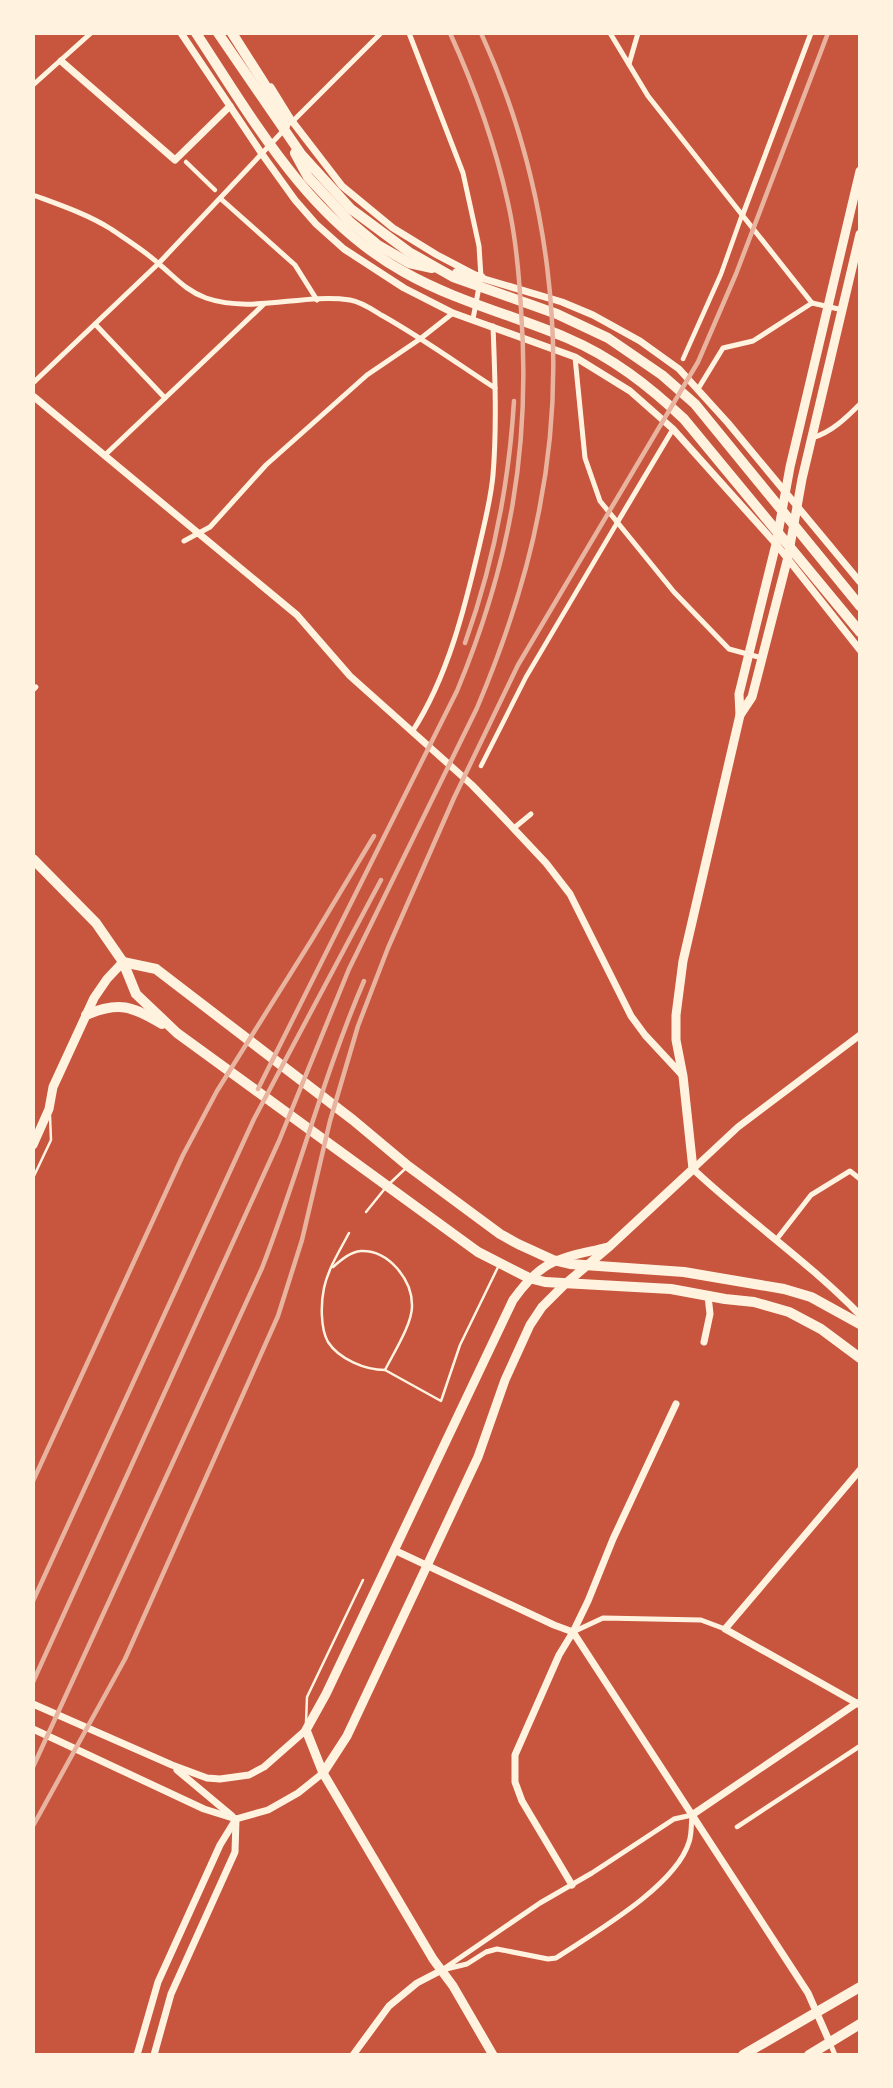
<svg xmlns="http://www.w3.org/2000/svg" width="893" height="2088" font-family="'Alegreya Sans',sans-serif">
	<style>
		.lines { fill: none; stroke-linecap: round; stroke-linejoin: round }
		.service { stroke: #fff3e0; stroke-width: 2.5 }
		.pedestrian { stroke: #fff3e0; stroke-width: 4.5 }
		.minor { stroke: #fff3e0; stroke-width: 5 }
		.tertiary { stroke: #fff3e0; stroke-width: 7 }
		.primary { stroke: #fff3e0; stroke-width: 9 }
		.trunk { stroke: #fff3e0; stroke-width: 10 }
		.rail { stroke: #e9b49f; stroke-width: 4.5 }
	</style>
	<rect width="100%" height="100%" fill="#c8553d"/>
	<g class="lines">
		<g class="service">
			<polyline points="33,1178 51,1140 50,1116"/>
			<polyline points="366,1212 387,1186 406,1168"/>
			<path d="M 349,1233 C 340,1250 328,1269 324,1288 C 321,1302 320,1328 328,1342 C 339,1359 365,1370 385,1370 L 441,1401 L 460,1345 L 499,1265"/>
			<path d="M 333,1267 C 341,1260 350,1252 361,1251 C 389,1250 412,1280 412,1305 C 413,1323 393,1354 385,1370"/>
			<polyline points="306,1723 307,1697 363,1580"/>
		</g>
		<g class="pedestrian">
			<polyline points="186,162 215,190"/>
			<polyline points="683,359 721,274 742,215"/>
			<polyline points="481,766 526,677 617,523"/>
			<polyline points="737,1827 860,1746"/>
		</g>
		<g class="minor">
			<polyline points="409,33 463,173 479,246 481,277"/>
			<polyline points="610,33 648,96 812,303"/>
			<polyline points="629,64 638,33"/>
			<polyline points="33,85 91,33"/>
			<polyline points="291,123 381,33"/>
			<path d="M 33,195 C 60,205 87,214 111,229 C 127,240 145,251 159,264 C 175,277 186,291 206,298 C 253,314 302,293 350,300 C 362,302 373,310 383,316 C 422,338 458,364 495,388"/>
			<polyline points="221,199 295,265 317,300"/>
			<polyline points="743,214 811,33"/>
			<polyline points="812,303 843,310"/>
			<polyline points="473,319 479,287"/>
			<polyline points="95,324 165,398"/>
			<polyline points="575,357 585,458 600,501 674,592 729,649 762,658"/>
			<polyline points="33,383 159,263 284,130"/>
			<polyline points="698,389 723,348 753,341 812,303"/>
			<path d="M 812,438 C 832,432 846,418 860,404"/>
			<polyline points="105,455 264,304"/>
			<polyline points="617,523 673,429"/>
			<polyline points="184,541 210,527 266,465 367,375 420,339 453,313"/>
			<polyline points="33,690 36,687"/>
			<path d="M 412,732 C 448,677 465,607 480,543 C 485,521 491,498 493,475 C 497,426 495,376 493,326"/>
			<polyline points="514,828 531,814"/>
			<polyline points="776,1240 811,1195 850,1171 860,1179"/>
			<polyline points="573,1632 603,1618 701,1620 725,1629"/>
			<path d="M 692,1815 C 691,1823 692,1834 689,1842 C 676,1886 594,1933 556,1958 L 548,1959 L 497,1949 L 486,1952 L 467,1964 L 442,1970 L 540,1903 L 592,1873 L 674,1819 Z"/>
			<polyline points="830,2043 835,2055"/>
		</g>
		<g class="tertiary">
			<polyline points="181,33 262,154 295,200 316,224 344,249 404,288 453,313 575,357 630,391 673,429 776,544 860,650"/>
			<polyline points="61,61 175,160 230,106"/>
			<polyline points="271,87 292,121 342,186 393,228 437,255 481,278 562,302 593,315 640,341 679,369 728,423 860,582"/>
			<polyline points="33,396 297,615 350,676 472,785 499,813 546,863 570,894 631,1016 645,1035 683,1076"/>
			<path d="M 860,1035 L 738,1127 L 693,1169 C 747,1220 809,1262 860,1315"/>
			<polyline points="704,1342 710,1314 708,1296"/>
			<polyline points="860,1470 725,1629 860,1705"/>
			<polyline points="394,1550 554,1625 573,1632 808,1993 830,2043"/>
			<polyline points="33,1704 172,1765 207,1778 220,1779 249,1775 264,1767 306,1730"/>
			<polyline points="33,1729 204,1809 236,1819 268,1810 298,1793 323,1773"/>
			<polyline points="177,1770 232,1816"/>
			<polyline points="692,1815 857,1703"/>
			<polyline points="572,1885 522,1801 515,1782 515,1755 559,1655 573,1632 588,1601 613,1539 676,1404"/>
			<polyline points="137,2055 158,1982 220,1845 236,1819"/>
			<polyline points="154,2055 171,1994 235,1852 236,1820"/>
			<polyline points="353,2055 389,2006 417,1983 442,1970"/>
		</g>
		<g class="primary">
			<polyline points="740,715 752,697 788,557 802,479 860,234"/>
			<polyline points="33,1145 49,1109 53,1087 94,998 107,979 123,962"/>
			<polyline points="323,1773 347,1736 478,1457 505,1380 530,1325 542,1307 564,1285 610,1246 693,1169 683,1076 676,1040 676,1015 683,961 740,715 739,694 776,544 790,467 860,171"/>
			<path d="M 493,2055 L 453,1986 L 433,1959 L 323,1773 L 306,1730 L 326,1694 L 513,1300 C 544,1257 559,1259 608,1247"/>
		</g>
		<g class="trunk">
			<path d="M 196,33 C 254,121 308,219 404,272 C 455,301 513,315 567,338 C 612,357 649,386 684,419 L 860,632"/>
			<polyline points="218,33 301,154 351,209 409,252 453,277 557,314 608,338 662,375 695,404 860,606"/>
			<polyline points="232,33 267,88 285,126"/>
			<polyline points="295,153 308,177 349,221 378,245 409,263 432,268"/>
			<polyline points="457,273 481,278"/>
			<polyline points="33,859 96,923 123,962 136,994 177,1033 478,1252 529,1278 545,1282 671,1289 725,1299 754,1302 789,1312 821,1329 860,1358"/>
			<polyline points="123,962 156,969 353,1120 408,1166 500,1234 518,1244 553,1260 570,1264 684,1272 784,1289 811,1297 860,1324"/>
			<path d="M 86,1015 C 119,1001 132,1006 162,1024"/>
			<polyline points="743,2055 860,1987"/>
			<polyline points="809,2055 860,2024"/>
		</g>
		<g class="rail">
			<path d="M 465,643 C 493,565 509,484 514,401"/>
			<path d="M 258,1089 L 457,691 C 510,563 531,448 521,309 C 519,273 516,238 508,203 C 495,144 475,88 450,33"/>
			<polyline points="33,1481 183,1155 217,1091 311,941 374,836"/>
			<polyline points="33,1601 254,1119 381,880"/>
			<path d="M 33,1682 L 279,1141 L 349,969 L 477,708 C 504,644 526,579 539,511 C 571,351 548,180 481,33"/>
			<path d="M 33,1767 L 262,1268 C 299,1173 324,1074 364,981"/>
			<polyline points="33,1826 125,1659 278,1316 302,1240 330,1121 358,1026 388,948 454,798 518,665 698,362 736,274 828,33"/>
		</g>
	</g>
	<rect width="893" height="2088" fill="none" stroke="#fff3e0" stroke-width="70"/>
</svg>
